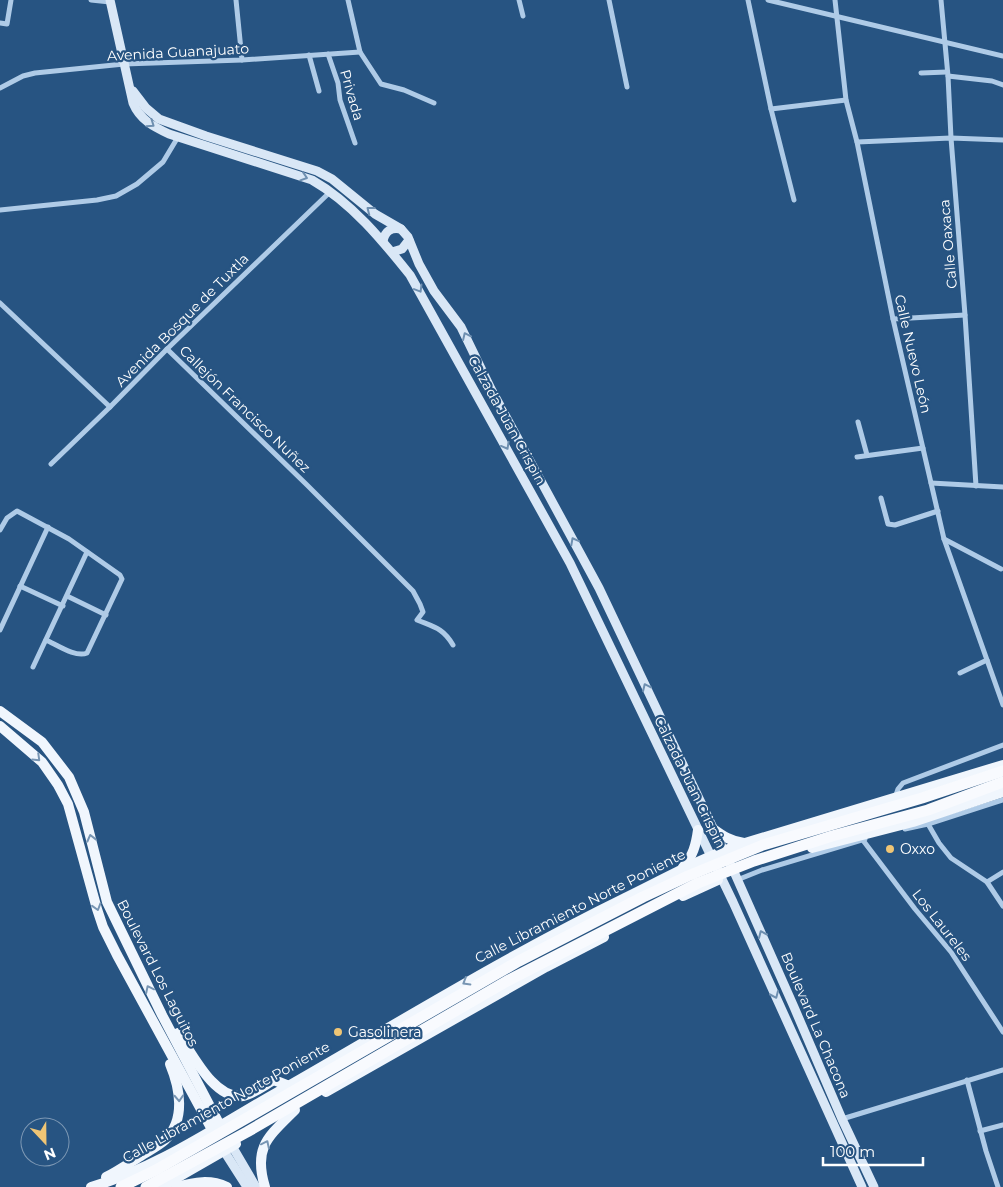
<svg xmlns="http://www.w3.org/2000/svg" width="1003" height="1187" font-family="Montserrat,sans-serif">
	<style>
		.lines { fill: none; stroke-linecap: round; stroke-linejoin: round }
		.minor { stroke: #afcbe7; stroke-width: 5 }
		.secondary { stroke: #d9e7f6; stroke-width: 9 }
		.primary { stroke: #f0f6fd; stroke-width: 10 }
		.trunk { stroke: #f8fafe; stroke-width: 11 }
		.oneway { stroke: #6e8fb0 }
		.oneway2 { stroke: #7795b3 }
		.poi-dot { fill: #efc575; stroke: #275482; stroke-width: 2 }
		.labels { text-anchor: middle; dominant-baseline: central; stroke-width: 4.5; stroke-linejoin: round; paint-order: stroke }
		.street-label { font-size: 14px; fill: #fff; stroke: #275482 }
		.poi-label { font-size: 14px; fill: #fff; stroke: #275482; text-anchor: start }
	</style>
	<rect width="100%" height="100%" fill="#275482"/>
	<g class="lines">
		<g class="minor">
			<polyline points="91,0 110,2"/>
			<polyline points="236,0 242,60"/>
			<polyline points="348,0 360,52 381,84 404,90 434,103"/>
			<polyline points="519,0 523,16"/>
			<polyline points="609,0 627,87"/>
			<polyline points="748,0 771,109 794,200"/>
			<polyline points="768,0 1003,56"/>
			<polyline points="835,0 846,100 857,142 893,319 944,539 1003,705"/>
			<polyline points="941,0 948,76 951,138 965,315 976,486"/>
			<polyline points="0,23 7,24 11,0"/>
			<polyline points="328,54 338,83 340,100 355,143"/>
			<polyline points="309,55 319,91"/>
			<polyline points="921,73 947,72"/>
			<polyline points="948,76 992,81 1003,85"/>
			<polyline points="0,88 23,76 35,73 124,64 242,60 360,52"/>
			<polyline points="771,109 846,100"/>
			<polyline points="857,142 951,138 1003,140"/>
			<polyline points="0,210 97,200 116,196 137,184 163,162 178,137"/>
			<polyline points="0,303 110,407"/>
			<polyline points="893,319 965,315"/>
			<path d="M 167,349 L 307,485 L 413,591 L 420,604 L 423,612 L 417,620 C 434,627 443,628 453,645"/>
			<polyline points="858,422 867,455"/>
			<polyline points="857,457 923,448"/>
			<polyline points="51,464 110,407 167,349 330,192"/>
			<polyline points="931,483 1003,487"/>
			<polyline points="881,498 888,524 895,525 938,511"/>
			<path d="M 0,530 L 7,518 L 17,511 L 69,539 L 120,575 L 122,579 L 87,653 C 76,658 57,645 46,640"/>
			<polyline points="944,539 1001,569"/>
			<polyline points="20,586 63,606"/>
			<polyline points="67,596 106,615"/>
			<polyline points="0,630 48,527"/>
			<polyline points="33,667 87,552"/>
			<polyline points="960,673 987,660"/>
			<polyline points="895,798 898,789 903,783 1003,745"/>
			<polyline points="928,824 939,843 951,858 987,882 1003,906"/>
			<polyline points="905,829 928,824 1003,800"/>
			<polyline points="862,839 915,909 951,952 1003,1032"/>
			<polyline points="737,880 762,870 865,839"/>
			<polyline points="987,882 1003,872"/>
			<polyline points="967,1080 986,1151 998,1187"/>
			<polyline points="842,1119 1003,1070"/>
			<polyline points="980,1131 1003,1125"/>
		</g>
		<g class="secondary">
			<path d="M 110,0 L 133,103 C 140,120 154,127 169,134 L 312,180 C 352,203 382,240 410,275 L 570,563 L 733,902 L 862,1187"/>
			<polyline points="133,91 146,108 159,119 206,136 317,171 332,179 375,214 401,229 408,237 419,264 434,291 461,327 491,389 599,588 735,874 794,1007 842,1119 874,1187"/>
			<path d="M 383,241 C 385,231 391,227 401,229"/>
			<polyline points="392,252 402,249 409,240"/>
			<polyline points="232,1146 256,1187"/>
			<polyline points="224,1151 247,1187"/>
		</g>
		<g class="primary">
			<polyline points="0,711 42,742 69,777 84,812 107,902 162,1015 223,1131"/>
			<polyline points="0,726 42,762 58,785 68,804 97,909 103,927 117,955 215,1135"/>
			<path d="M 712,828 C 723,836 730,841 744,843"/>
			<polyline points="812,848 913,822 1003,792"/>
			<path d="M 683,867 C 693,856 696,845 698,830"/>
			<polyline points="683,896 718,880"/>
			<path d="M 178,1033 C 192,1053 214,1100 243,1096 C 253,1094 265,1085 274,1080 L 289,1086"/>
			<polyline points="326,1092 546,967 604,937"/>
			<path d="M 106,1177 C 118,1171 128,1164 139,1157 C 148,1151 157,1147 165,1140 C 186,1120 180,1088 170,1064"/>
			<path d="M 91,1187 C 154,1169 212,1130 269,1097 C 387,1030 502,958 625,898 C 664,879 703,857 745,843 L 1003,765"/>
			<polyline points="161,1187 236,1144"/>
			<path d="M 176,1187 C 195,1182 210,1179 227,1187"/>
			<path d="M 265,1187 C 253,1147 268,1137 295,1110"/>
		</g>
		<g class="trunk">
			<polyline points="121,1187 156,1170 252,1115 519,961 643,897 688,876 763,845 922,798 1003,771"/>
			<polyline points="146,1187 247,1132 507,981 698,883 754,861 832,836 928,810 1003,782"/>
		</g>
	</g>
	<defs><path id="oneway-chevron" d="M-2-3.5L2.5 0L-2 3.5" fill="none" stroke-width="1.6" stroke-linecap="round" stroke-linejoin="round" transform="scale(1.25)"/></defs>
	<g class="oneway">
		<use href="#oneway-chevron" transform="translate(151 124) rotate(35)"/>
		<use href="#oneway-chevron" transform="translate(304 177) rotate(18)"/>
		<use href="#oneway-chevron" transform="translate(370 210) rotate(-142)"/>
		<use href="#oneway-chevron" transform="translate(419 289) rotate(59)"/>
		<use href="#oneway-chevron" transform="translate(466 336) rotate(-115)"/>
		<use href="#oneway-chevron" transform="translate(506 446) rotate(61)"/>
		<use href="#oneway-chevron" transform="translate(574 541) rotate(-118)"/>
		<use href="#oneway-chevron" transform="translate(646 687) rotate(-115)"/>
		<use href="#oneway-chevron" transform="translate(762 934) rotate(-114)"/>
		<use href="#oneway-chevron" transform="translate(775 995) rotate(66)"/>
	</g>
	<g class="oneway2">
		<use href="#oneway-chevron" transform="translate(37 758) rotate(44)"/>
		<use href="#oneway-chevron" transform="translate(91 838) rotate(-104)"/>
		<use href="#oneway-chevron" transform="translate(97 907) rotate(73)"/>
		<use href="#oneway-chevron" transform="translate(466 982) rotate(149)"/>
		<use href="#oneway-chevron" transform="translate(149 989) rotate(-116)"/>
		<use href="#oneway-chevron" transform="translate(179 1098) rotate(87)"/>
		<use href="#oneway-chevron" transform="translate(266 1144) rotate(-64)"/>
	</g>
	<g class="poi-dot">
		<circle cx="890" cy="849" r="5"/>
		<circle cx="338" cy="1032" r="5"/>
	</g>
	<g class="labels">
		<g class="street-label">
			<text transform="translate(178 52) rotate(-3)">Avenida Guanajuato</text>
			<text transform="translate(352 95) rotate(74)">Privada</text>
			<text transform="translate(948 244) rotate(-95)">Calle Oaxaca</text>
			<text transform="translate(182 320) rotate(-45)">Avenida Bosque de Tuxtla</text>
			<text transform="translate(913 354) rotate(77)">Calle Nuevo León</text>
			<text transform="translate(245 409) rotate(44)">Callejón Francisco Nuñez</text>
			<text transform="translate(507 420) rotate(61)">Calzada Juan Crispin</text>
			<text transform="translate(690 782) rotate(64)">Calzada Juan Crispin</text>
			<text transform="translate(580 906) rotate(-27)">Calle Libramiento Norte Poniente</text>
			<text transform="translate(942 925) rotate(52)">Los Laureles</text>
			<text transform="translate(158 973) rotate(63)">Boulevard Los Laguitos</text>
			<text transform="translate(816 1025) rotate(67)">Boulevard La Chacona</text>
			<text transform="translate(226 1102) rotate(-29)">Calle Libramiento Norte Poniente</text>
		</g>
		<g class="poi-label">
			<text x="900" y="849">Oxxo</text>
			<text x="348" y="1032">Gasolinera</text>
		</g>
	</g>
	<g transform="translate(45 1142) rotate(158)"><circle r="24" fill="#275482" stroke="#7d98b4"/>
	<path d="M0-4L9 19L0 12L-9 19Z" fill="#efc575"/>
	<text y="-8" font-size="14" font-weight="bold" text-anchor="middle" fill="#ffffff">N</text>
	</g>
	<path d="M823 1157v8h100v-8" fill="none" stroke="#ffffff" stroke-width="2.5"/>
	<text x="830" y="1157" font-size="15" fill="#ffffff" stroke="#275482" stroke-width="4" paint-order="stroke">100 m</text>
</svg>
